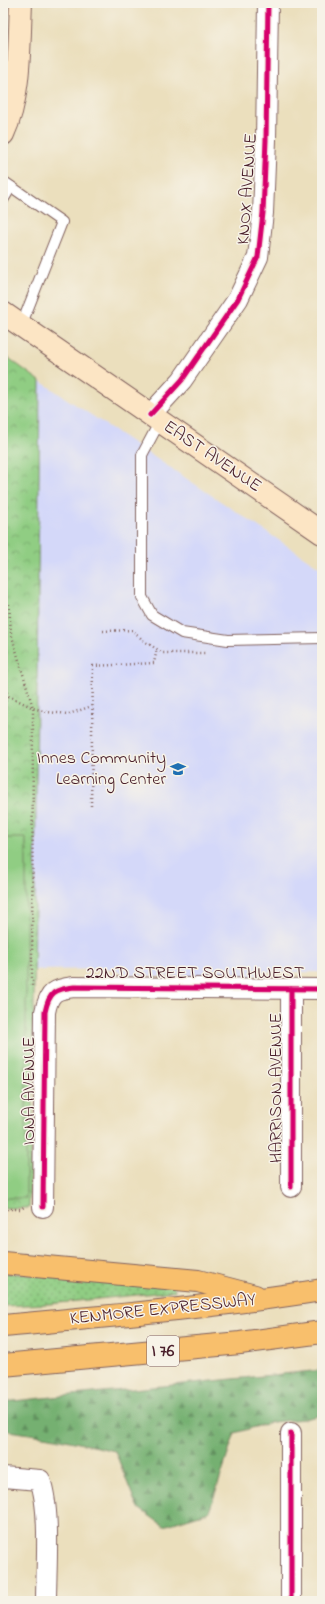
<svg xmlns="http://www.w3.org/2000/svg" width="325" height="1604" font-family="'Indie Flower',sans-serif">
	<style>
		.built { fill: #d4d8f9 }
		.grass { fill: url(#grass-dots); stroke: #6d7657 }
		.forest { fill: url(#forest-firs); stroke: #5f684e }
		.park { fill: url(#park-crowns); stroke: #6d7657 }
		.garden { fill: #90cd83; stroke: #6d7657 }
		.lines { fill: none; stroke-linecap: round; stroke-linejoin: round }
		.lane-casing { stroke: #82625e; stroke-width: 12 }
		.street-casing { stroke: #82625e; stroke-width: 22 }
		.secondary-casing { stroke: #82625e; stroke-width: 24 }
		.highway-casing { stroke: #82625e; stroke-width: 24 }
		.path { stroke: #82625e; stroke-width: 2.5; stroke-dasharray: 1 3; stroke-linecap: butt }
		.lane { stroke: #fff; stroke-width: 10 }
		.street { stroke: #fff; stroke-width: 20 }
		.secondary { stroke: #fce5c4; stroke-width: 22 }
		.highway { stroke: #f8bf6c; stroke-width: 22 }
		.cycleway-casing { stroke: #f7f3e8; stroke-width: 8 }
		.cycleway { stroke: #d6006c; stroke-width: 5 }
		.labels { text-anchor: middle; dominant-baseline: central; stroke-width: 3; stroke-linejoin: round; paint-order: stroke }
		.shield { fill: #f7f3e8; stroke: #7e5f64; stroke-width: 1 }
		.shield-label { font-size: 17px; font-weight: bold; fill: #4a1f2b }
		.street-label { font-size: 18px; fill: #4a1f2b; stroke: #f7f3e8 }
		.poi-label { font-size: 18px; fill: #4a1f2b; stroke: #f7f3e8; text-anchor: end }
	</style>
	<defs>
		<pattern id="grass-dots" width="8" height="8" patternUnits="userSpaceOnUse"><rect width="8" height="8" fill="#90cd83"/><path d="M2 2h.1M6 6h.1" fill="none" stroke="#78a66b" stroke-width="1.8" stroke-linecap="round"/></pattern>
		<pattern id="forest-firs" width="22" height="20" patternUnits="userSpaceOnUse"><rect width="22" height="20" fill="#74b071"/><path d="M5 1l3.5 6h-7zM16 11l3.5 6h-7z" fill="#618f5d"/></pattern>
		<pattern id="park-crowns" width="20" height="18" patternUnits="userSpaceOnUse"><rect width="20" height="18" fill="#90cd83"/><path d="M2 6a3 3 0 1 1 6 0M12 15a3 3 0 1 1 6 0" fill="none" stroke="#78a66b"/></pattern>
	</defs>
	<rect width="100%" height="100%" fill="#f7f3e8"/>
	<filter id="ink" filterUnits="userSpaceOnUse"><feTurbulence type="fractalNoise" baseFrequency=".025" numOctaves="2"/><feDisplacementMap in="SourceGraphic" scale="8" xChannelSelector="R" yChannelSelector="G"/><feConvolveMatrix kernelMatrix="1 2 1 2 8 2 1 2 1" color-interpolation-filters="sRGB"/></filter>
	<filter id="wash" filterUnits="userSpaceOnUse"><feTurbulence type="fractalNoise" baseFrequency=".012" numOctaves="4" result="noise"/><feDisplacementMap in="SourceGraphic" scale="16" xChannelSelector="R" yChannelSelector="G"/><feGaussianBlur stdDeviation="0.9" result="paint"/><feColorMatrix in="noise" values="0 0 0 0 0 0 0 0 0 0 0 0 0 0 0 0 0 1.4 0 .05"/><feComposite in="paint" operator="in"/></filter>
	<g filter="url(#wash)">
		<rect width="100%" height="100%" fill="#ebdfbd"/>
		<polygon class="built" points="40,381 322,569 322,972 264,972 246,979 127,975 111,969 32,970"/>
		<polygon class="grass" points="3,1273 174,1284 175,1291 49,1304 3,1306"/>
		<polygon class="forest" points="322,1370 322,1415 304,1419 272,1422 235,1433 209,1512 164,1526 137,1507 115,1451 56,1438 3,1430 3,1402"/>
		<polygon class="park" points="3,354 40,381 33,1110 29,1208 3,1208"/>
		<rect class="garden" x="3" y="838" width="23" height="360"/>
	</g>
	<g filter="url(#ink)">
		<g class="lines">
			<defs>
				<g id="lane">
					<polyline points="3,181 62,222 21,326"/>
					<polyline points="3,200 11,187"/>
					<polyline points="160,421 142,455 142,597 152,615 182,633 228,640 322,638"/>
				</g>
				<g id="street">
					<polyline points="150,415 182,380 238,299 258,257 263,213 266,140 268,3"/>
					<polyline points="291,1187 291,989"/>
					<path d="M 43,1207 L 45,1012 C 49,992 55,989 74,987 L 322,989"/>
					<path d="M 3,1477 L 40,1480 C 51,1510 46,1568 46,1601"/>
					<polyline points="291,1601 291,1433"/>
				</g>
				<g id="secondary">
					<path d="M 3,134 C 21,96 19,44 21,3"/>
					<polyline points="3,313 322,533"/>
				</g>
				<g id="highway">
					<polyline points="3,1263 198,1281 255,1296"/>
					<path d="M 3,1326 C 110,1316 216,1307 322,1290"/>
					<polyline points="3,1365 240,1343 322,1332"/>
				</g>
			</defs>
			<use href="#lane" class="lane-casing"/>
			<use href="#street" class="street-casing"/>
			<use href="#secondary" class="secondary-casing"/>
			<use href="#highway" class="highway-casing"/>
			<g class="path">
				<polyline points="9,604 11,633 33,708 32,987"/>
				<polyline points="103,631 132,630 144,641 163,653 205,653"/>
				<polyline points="3,685 9,696 33,708 47,712 69,714 92,706"/>
				<polyline points="3,704 9,696"/>
				<polyline points="91,806 93,666 154,663 157,649"/>
				<polyline points="3,1209 21,1209 24,1207"/>
			</g>
			<use href="#lane" class="lane"/>
			<use href="#street" class="street"/>
			<use href="#secondary" class="secondary"/>
			<use href="#highway" class="highway"/>
			<defs>
				<g id="cycleway">
					<polyline points="150,415 182,380 238,299 258,257 263,213 266,140 268,3"/>
					<polyline points="291,1187 291,989"/>
					<path d="M 43,1207 L 45,1012 C 49,992 55,989 74,987 L 322,989"/>
					<polyline points="291,1601 291,1433"/>
				</g>
			</defs>
			<use href="#cycleway" class="cycleway-casing"/>
			<use href="#cycleway" class="cycleway"/>
		</g>
	</g>
	<defs>
		<symbol id="school-bare" viewBox="-9 -9 18 18"><path d="M0-5L7-2L0 1L-7-2ZM-4 1L0 2.5L4 1V4Q0 6-4 4Z" fill="#1f6fb2" stroke="#f7f3e8" stroke-width="2.5" paint-order="stroke"/></symbol>
	</defs>
	<g fill-rule="evenodd">
		<use href="#school-bare" x="167" y="758" width="22" height="22"/>
	</g>
	<g class="labels">
		<rect class="shield" x="147" y="1336" width="32" height="30" rx="3"/>
		<g class="shield-label">
			<text x="163" y="1351">I 76</text>
		</g>
		<g class="street-label">
			<text transform="translate(248 189) rotate(-86)">KNOX AVENUE</text>
			<text transform="translate(212 457) rotate(34)">EAST AVENUE</text>
			<text x="195" y="974">22ND STREET SOUTHWEST</text>
			<text transform="translate(277 1088) rotate(-90)">HARRISON AVENUE</text>
			<text transform="translate(30 1091) rotate(-90)">IONA AVENUE</text>
			<text transform="translate(163 1310) rotate(-6)">KENMORE EXPRESSWAY</text>
		</g>
		<g class="poi-label">
			<text x="166" y="759">Innes Community<tspan x="166" dy="21">Learning Center</tspan></text>
		</g>
	</g>
	<rect width="325" height="1604" fill="none" stroke="#f7f3e8" stroke-width="16"/>
</svg>
